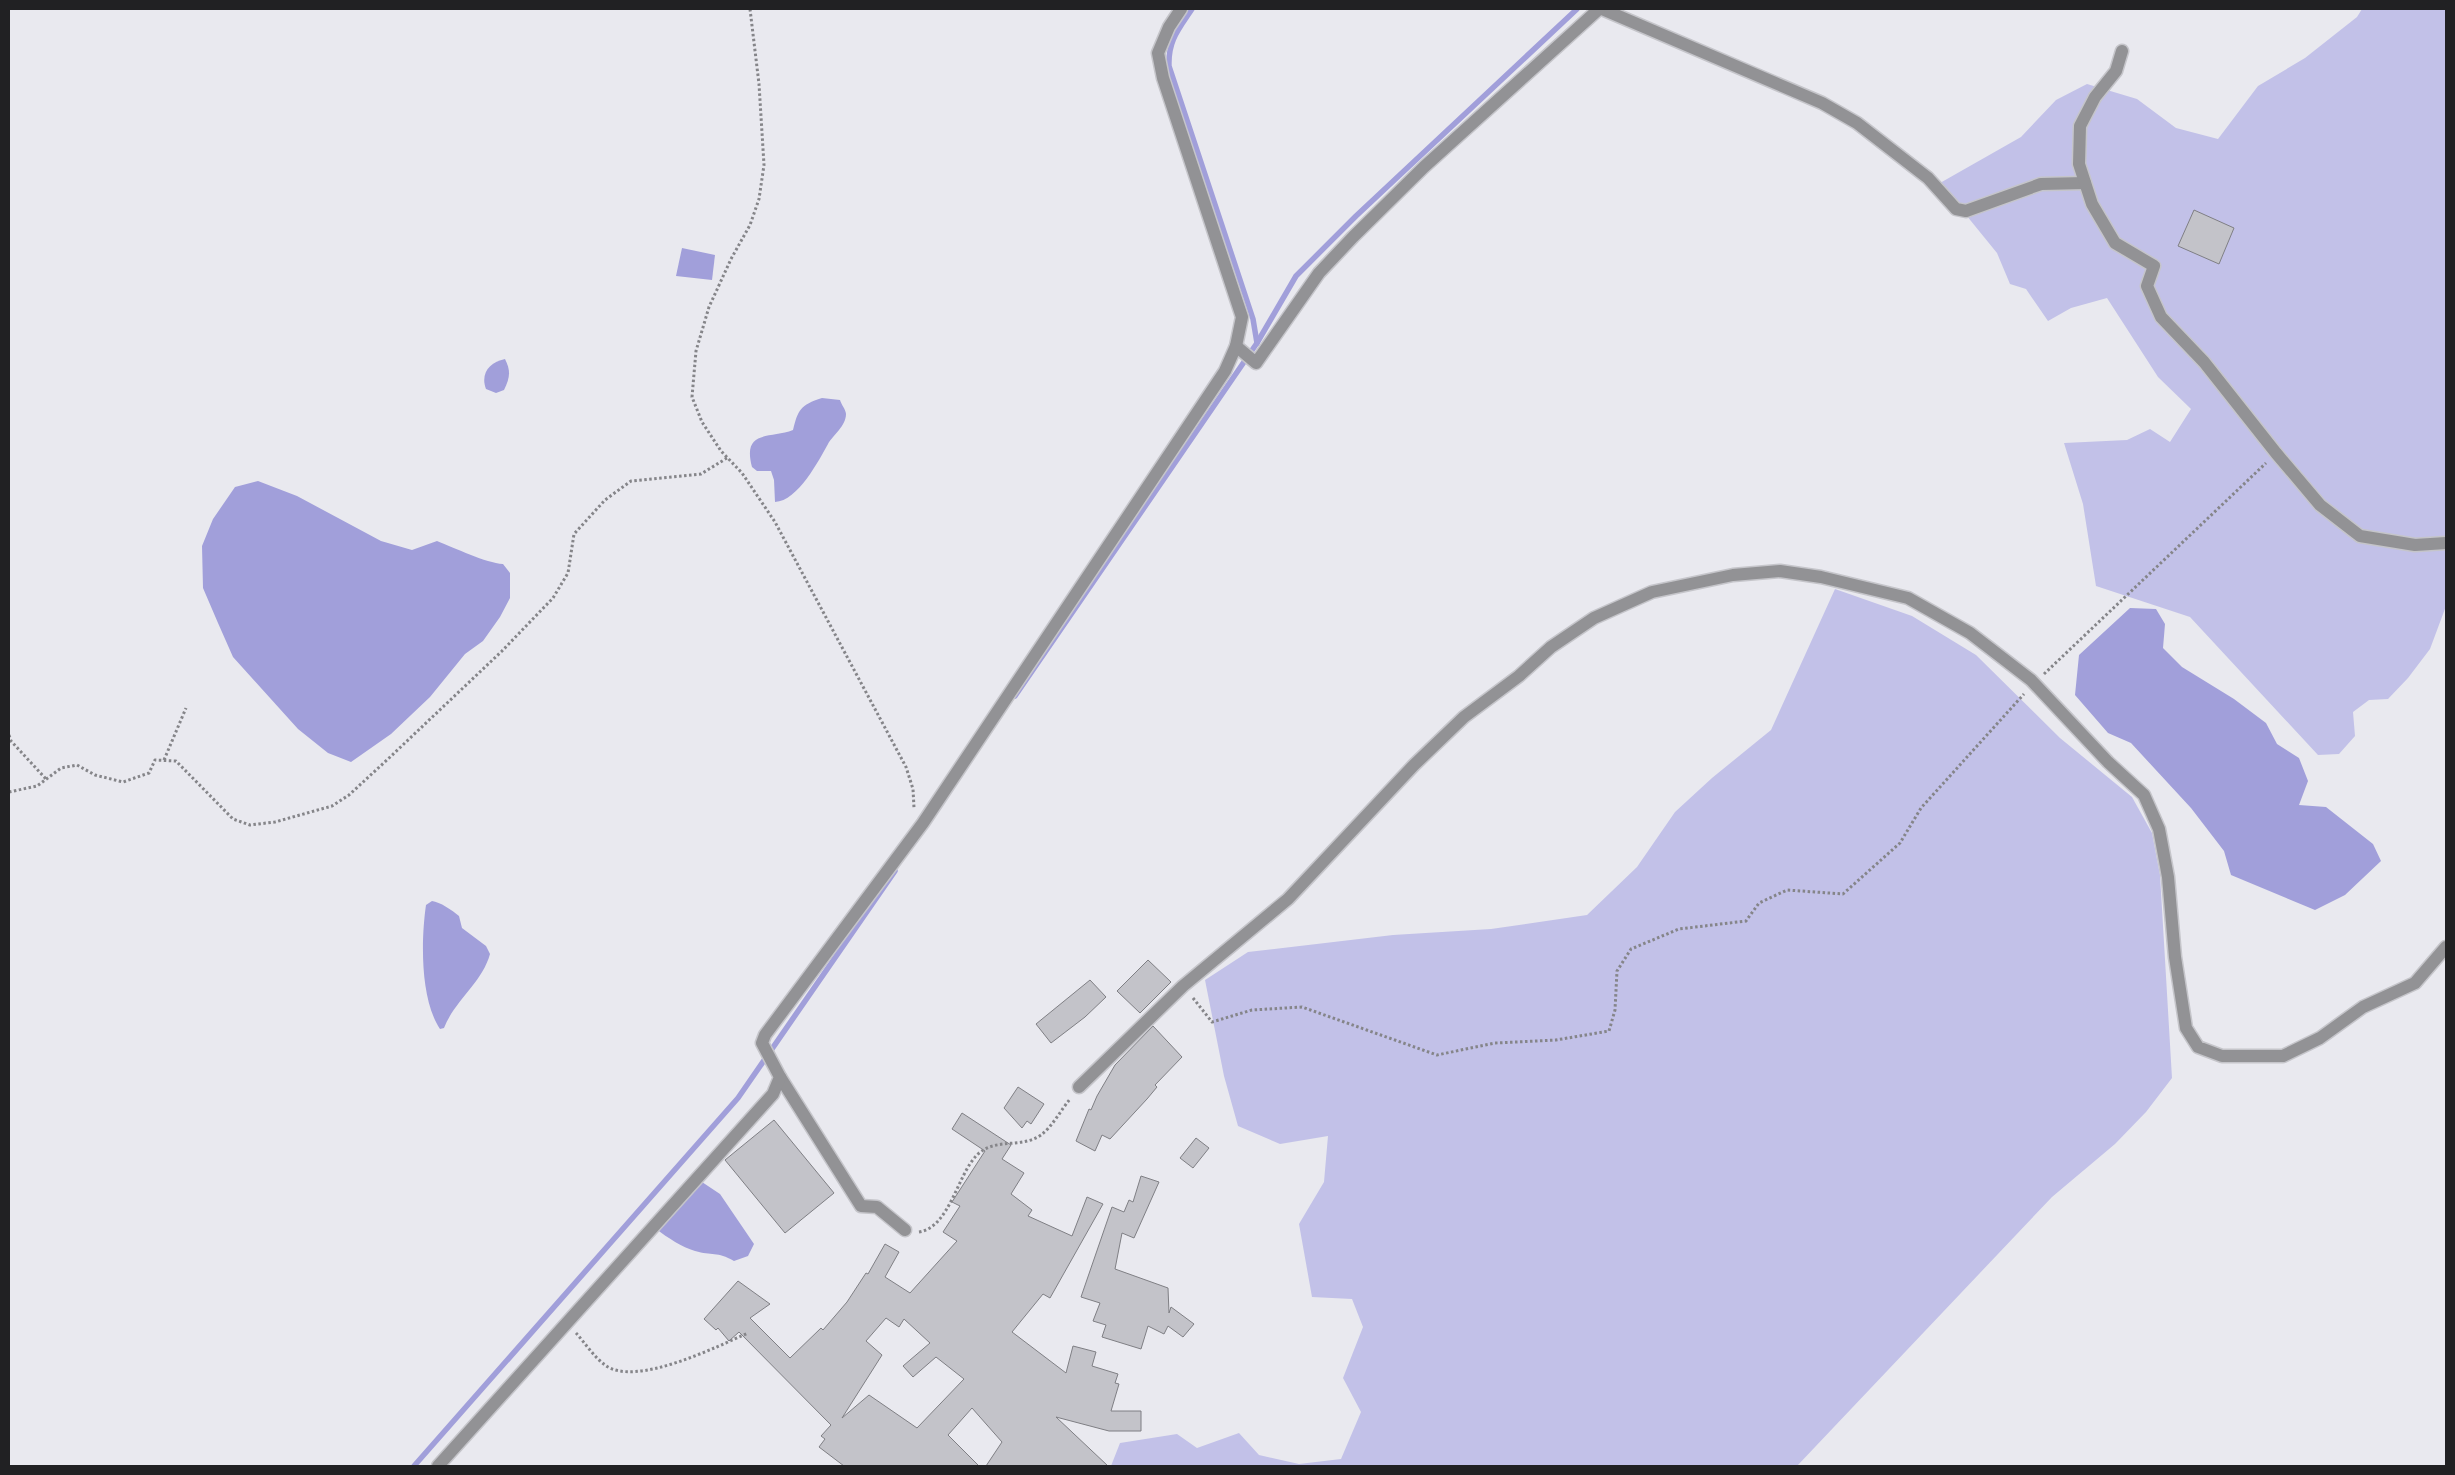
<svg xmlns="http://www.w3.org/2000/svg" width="2455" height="1475" font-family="'Alegreya Sans',sans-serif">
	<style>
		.green { fill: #c2c1e8 }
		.water { fill: #a19fda }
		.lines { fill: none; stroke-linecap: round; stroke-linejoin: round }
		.stream { stroke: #a19fda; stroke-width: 5.5 }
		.building { fill: #c3c3c9; stroke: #7f7f84; fill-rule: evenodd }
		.minor-casing { stroke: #c5c5ca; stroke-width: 15 }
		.path { stroke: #858589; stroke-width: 3; stroke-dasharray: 2.5 2.5; stroke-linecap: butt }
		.minor { stroke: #929295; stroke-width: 12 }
	</style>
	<rect width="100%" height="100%" fill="#e9e9ef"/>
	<g class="green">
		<polygon points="2362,9 2446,9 2446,606 2430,649 2408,678 2388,699 2369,700 2353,712 2355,736 2339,754 2318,755 2190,617 2096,586 2083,504 2064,443 2127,440 2150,429 2170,442 2191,409 2158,377 2107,298 2071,308 2048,321 2026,289 2010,284 1997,253 1940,183 2021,137 2056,100 2087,84 2137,99 2176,128 2218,139 2258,86 2305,58 2357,17"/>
		<polygon points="1835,589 1912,616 1976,655 2060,738 2132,797 2152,833 2160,875 2172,1078 2146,1112 2115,1144 2052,1197 1797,1466 1111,1466 1120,1443 1177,1434 1197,1448 1239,1433 1259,1455 1299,1464 1341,1459 1361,1412 1343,1378 1363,1327 1352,1299 1312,1297 1299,1224 1324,1182 1328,1136 1280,1144 1238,1126 1224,1076 1205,980 1248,952 1393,935 1491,929 1587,915 1637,867 1675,812 1712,778 1771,730"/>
	</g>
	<g class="water">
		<polygon points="682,248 715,255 712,280 676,276"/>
		<path d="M 505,359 C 511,371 510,378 504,390 L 496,393 L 486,389 C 480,373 490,362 505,359 Z"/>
		<path d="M 822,398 L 840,400 C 841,404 846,410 846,414 C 846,426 833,435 828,444 C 819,460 798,501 775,502 L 774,480 L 771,471 L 757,471 L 752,467 C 742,429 770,439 793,430 C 798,410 800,405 822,398 Z"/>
		<path d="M 258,481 L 297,496 L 381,541 L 412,550 L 437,541 C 455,548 486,563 503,564 L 510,573 L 510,598 L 500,617 L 483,641 L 465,654 L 430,697 L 391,734 L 351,762 L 328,753 L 298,729 L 233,657 L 218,623 L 203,588 L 202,546 L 213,519 L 235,487 Z"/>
		<polygon points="2130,608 2156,609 2165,624 2163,648 2182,667 2234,699 2266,723 2277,744 2299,758 2308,781 2299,805 2326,807 2373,844 2381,861 2345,895 2315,910 2231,875 2224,851 2191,808 2131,743 2108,733 2075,695 2079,655"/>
		<path d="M 432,901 C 440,902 452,910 459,916 L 462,928 L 486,946 L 490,954 C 482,983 455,1000 444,1028 L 440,1029 C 420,999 421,940 426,905 Z"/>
		<path d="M 702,1182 L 720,1194 L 754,1244 L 748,1256 L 734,1261 C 717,1251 712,1256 695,1251 C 682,1247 668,1238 656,1229 Z"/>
	</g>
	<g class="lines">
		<g class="stream">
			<polyline points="1257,343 1296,276 1356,216 1577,9"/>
			<path d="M 1015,696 L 1257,343 L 1253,319 L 1169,66 C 1168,41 1178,30 1192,9"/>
			<polyline points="414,1466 738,1098 895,871"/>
		</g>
	</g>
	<g class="building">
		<polygon points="2194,210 2234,228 2219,264 2178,246"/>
		<polygon points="1148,960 1171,982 1140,1013 1117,991"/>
		<polygon points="1090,980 1106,997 1085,1017 1051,1043 1036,1024"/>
		<polygon points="1153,1026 1182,1057 1155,1085 1157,1087 1147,1099 1110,1139 1102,1135 1095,1151 1076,1141 1089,1109 1091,1110 1097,1096 1115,1065"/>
		<polygon points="1018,1087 1044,1104 1031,1124 1027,1121 1022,1128 1004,1108"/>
		<path d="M 962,1113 L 1011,1145 L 1002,1159 L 1024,1173 L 1011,1194 L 1032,1210 L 1028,1216 L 1072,1236 L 1087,1197 L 1103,1204 L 1050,1298 L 1043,1294 L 1012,1332 L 1066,1373 L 1073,1346 L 1096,1352 L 1092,1366 L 1118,1374 L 1115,1383 L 1119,1384 L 1111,1411 L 1141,1411 L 1141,1431 L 1109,1431 L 1056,1417 L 1108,1466 L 986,1466 L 1002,1442 L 972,1408 L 948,1435 L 979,1466 L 844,1466 L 819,1447 L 825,1439 L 821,1436 L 831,1425 L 739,1332 L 729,1341 L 718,1328 L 716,1330 L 704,1319 L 738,1281 L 770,1304 L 750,1318 L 790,1358 L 821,1328 L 823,1330 L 847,1302 L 866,1273 L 868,1274 L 885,1244 L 899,1252 L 885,1277 L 910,1293 L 957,1241 L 943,1232 L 960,1206 L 952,1202 L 985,1151 L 952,1129 ZM 886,1318 L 899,1327 L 904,1319 L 930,1343 L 903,1366 L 913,1377 L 936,1357 L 964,1379 L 917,1428 L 869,1395 L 842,1418 L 882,1355 L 866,1341 Z"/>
		<polygon points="774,1120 834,1193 785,1233 725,1160"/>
		<polygon points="1196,1138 1209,1148 1193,1168 1180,1158"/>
		<polygon points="1141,1176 1159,1182 1134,1238 1122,1233 1115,1269 1168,1288 1169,1313 1171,1307 1194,1324 1183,1337 1168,1326 1164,1334 1148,1326 1141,1349 1102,1337 1106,1325 1093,1321 1100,1303 1081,1297 1112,1207 1124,1212 1129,1200 1133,1202"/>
	</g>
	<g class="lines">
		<defs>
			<g id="minor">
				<polyline points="1602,9 1822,103 1857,123 1928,178 1956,209 1966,211 2041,184 2085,183"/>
				<polyline points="2122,51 2116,71 2095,97 2080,126 2079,164 2092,204 2115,243 2154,266 2147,286 2161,317 2204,362 2276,453 2320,505 2360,536 2415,545 2446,543"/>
				<polyline points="1236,346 1256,363 1319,273 1353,237 1424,167 1599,9"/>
				<polyline points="780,1077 861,1206 877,1207 905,1230"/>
				<polyline points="1079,1087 1183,986 1288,899 1414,765 1464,717 1519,676 1551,647 1594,618 1652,592 1733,575 1780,571 1821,577 1908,598 1970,633 2031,680 2108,762 2144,795 2159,829 2168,877 2175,957 2186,1028 2198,1047 2222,1056 2283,1056 2320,1038 2363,1007 2415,983 2446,947"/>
				<polyline points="438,1466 773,1094 780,1077 762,1043 765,1035 923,823 1225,371 1236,346 1242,317 1163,78 1158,53 1169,27 1181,9"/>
			</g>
		</defs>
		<use href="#minor" class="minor-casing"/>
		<g class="path">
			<polyline points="750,9 759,84 764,165 759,199 750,225 731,259 709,307 696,351 692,397 702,422 721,451 742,473 775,522 906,767 913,789 914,808"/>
			<polyline points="2044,674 2266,463"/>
			<polyline points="9,735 11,741 46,779"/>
			<polyline points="164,760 186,708"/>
			<polyline points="9,792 37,786 61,768 77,765 95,775 123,782 149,773 155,760 176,761 233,819 250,825 275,822 332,806 349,795 388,759 502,651 553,598 568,573 574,534 605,500 631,481 701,474 727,458"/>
			<polyline points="1193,998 1212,1022 1252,1010 1302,1007 1437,1055 1495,1043 1556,1040 1609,1031 1615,1010 1617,971 1631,949 1679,929 1746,921 1759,903 1787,890 1843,894 1900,843 1921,808 2024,694"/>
			<path d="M 919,1232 C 950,1227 957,1175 977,1155 C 995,1137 1021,1149 1041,1135 C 1052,1127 1061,1110 1070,1099"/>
			<path d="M 576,1333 C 585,1343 594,1357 605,1365 C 635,1388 718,1346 748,1333"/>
		</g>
		<use href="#minor" class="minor"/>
	</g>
	<rect width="2455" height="1475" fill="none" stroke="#212123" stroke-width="20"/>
</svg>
